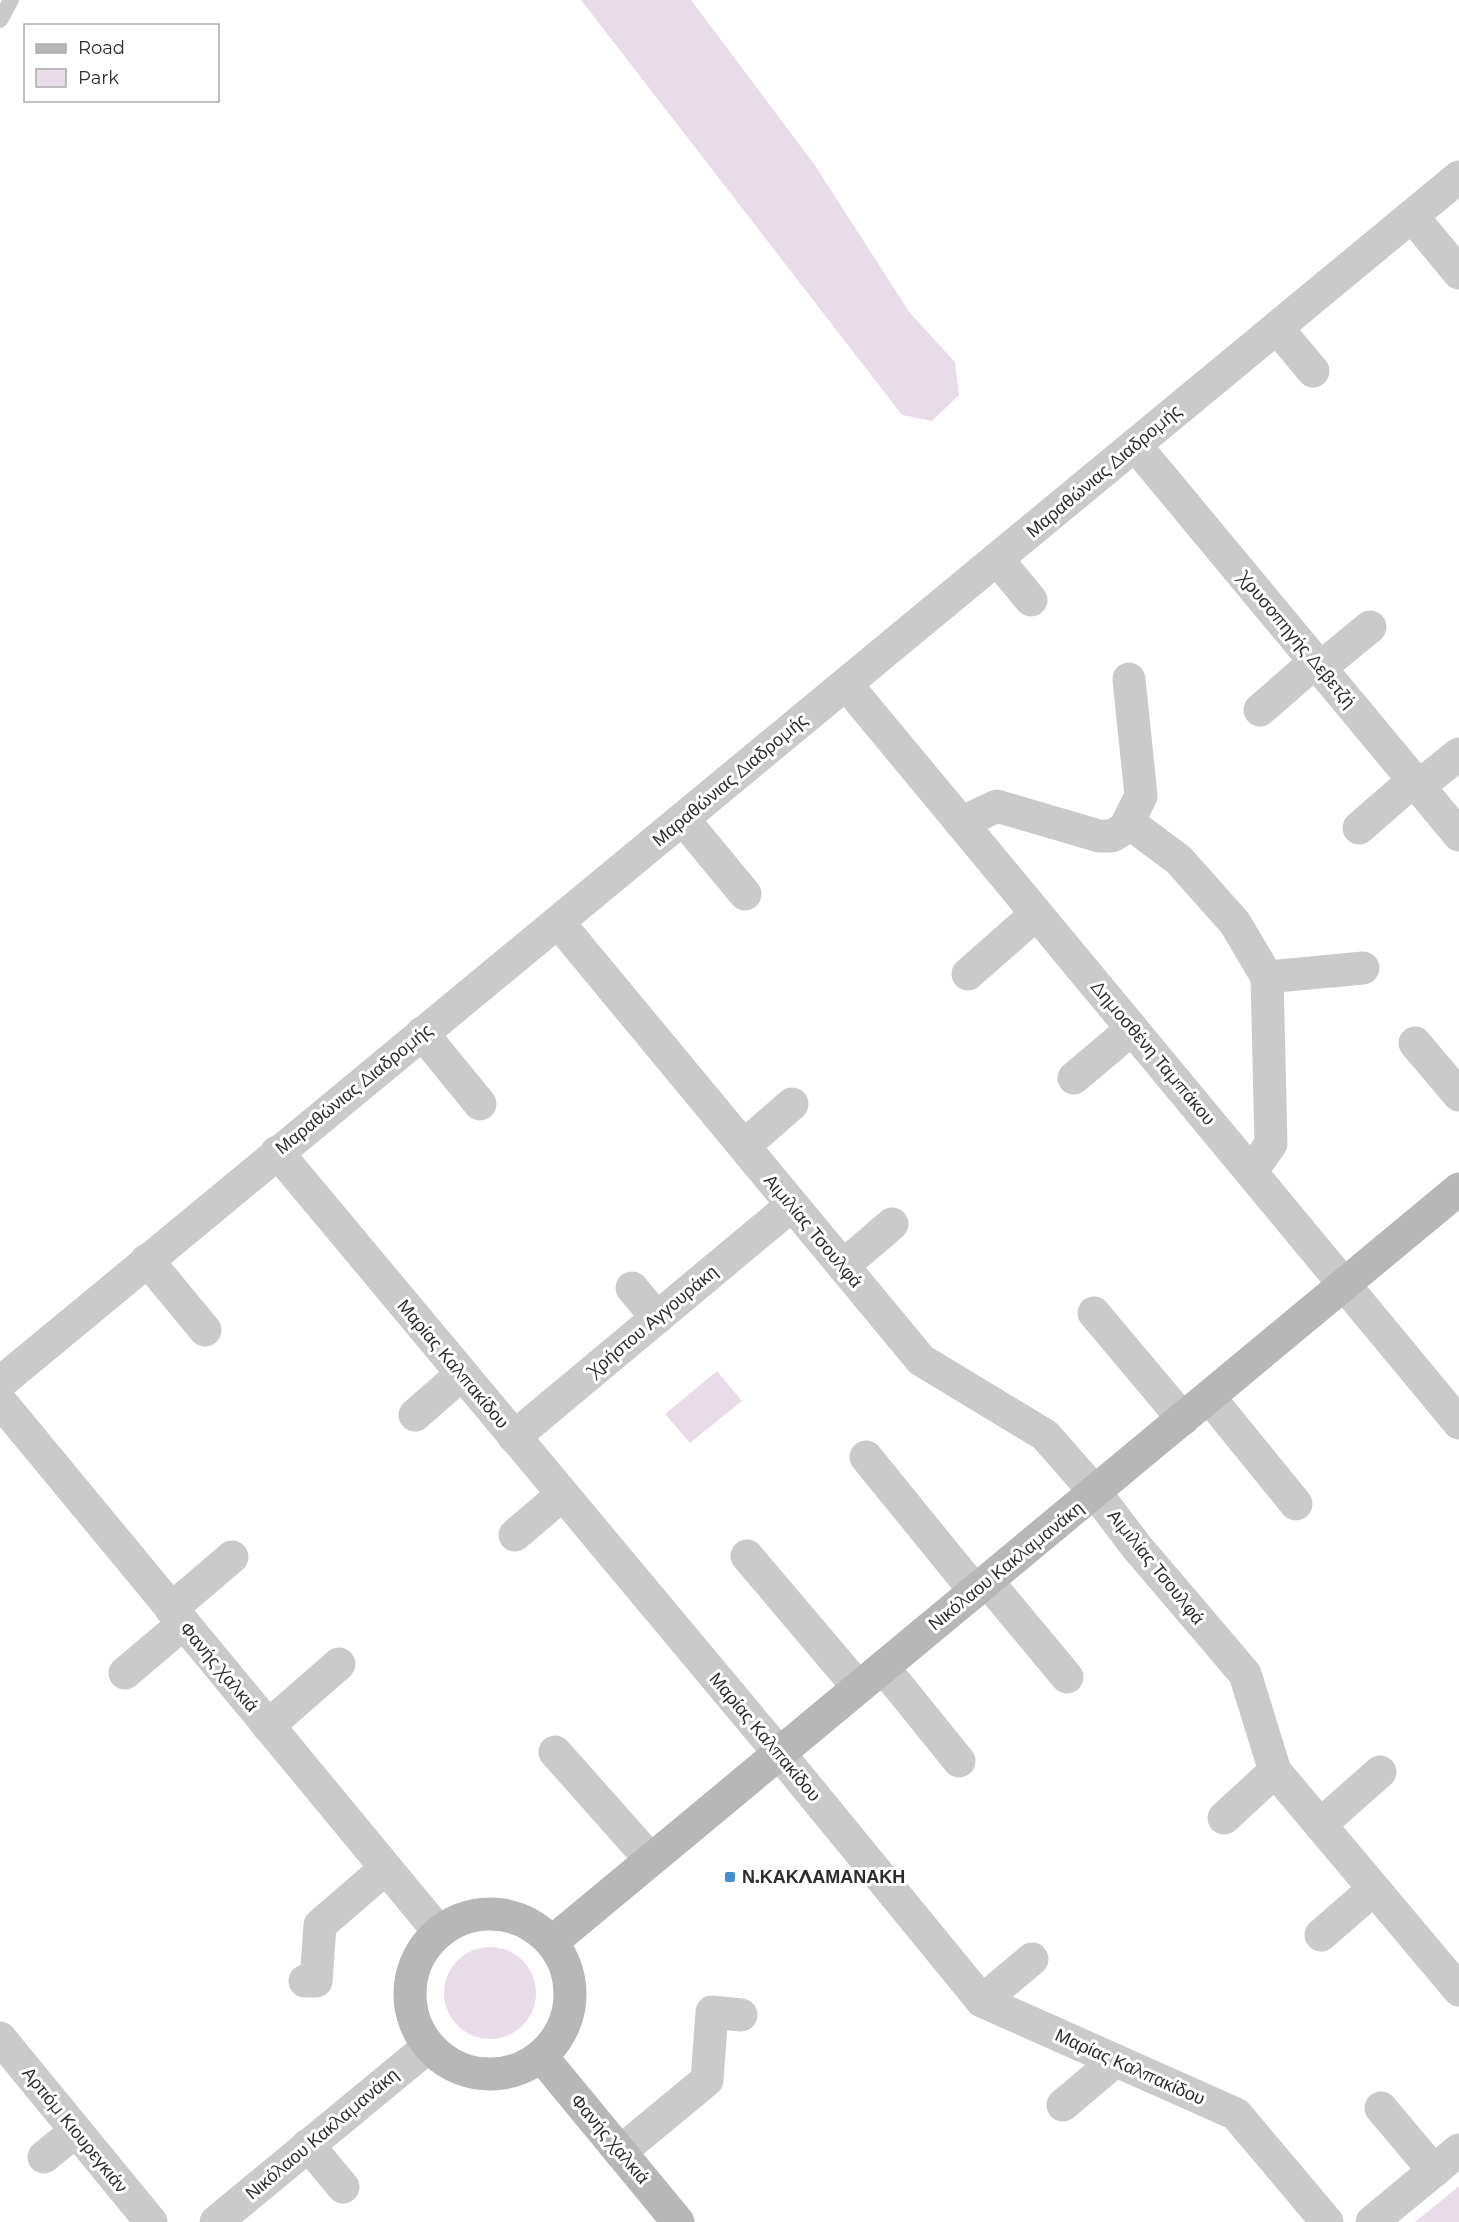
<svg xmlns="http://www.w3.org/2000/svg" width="1459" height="2222" font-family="Montserrat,sans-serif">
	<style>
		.green { fill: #e9dce9 }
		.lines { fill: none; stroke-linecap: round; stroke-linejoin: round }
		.lane { stroke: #cacaca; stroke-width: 16 }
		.street { stroke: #cacaca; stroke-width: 33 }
		.secondary { stroke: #b7b7b7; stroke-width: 33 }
		.poi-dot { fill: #448ecf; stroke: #fff; stroke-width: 2 }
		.labels { text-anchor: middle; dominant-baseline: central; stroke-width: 6; stroke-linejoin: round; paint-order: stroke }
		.street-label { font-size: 18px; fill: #2d2d2d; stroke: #fff }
		.poi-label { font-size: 18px; font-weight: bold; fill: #2d2d2d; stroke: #fff; text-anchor: start }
	</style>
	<rect width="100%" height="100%" fill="#fff"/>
	<g class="green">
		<polygon points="581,0 691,0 814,164 910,313 955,362 959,395 932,421 902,415"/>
		<polygon points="717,1371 742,1401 690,1443 665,1414"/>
		<circle cx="490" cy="1993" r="46"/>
		<polygon points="1459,2186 1459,2222 1415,2222"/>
	</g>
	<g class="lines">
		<polyline class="lane" points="0,20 11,0"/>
		<g class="street">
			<polyline points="1412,216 1459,273"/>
			<polyline points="1277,328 1313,371"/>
			<polyline points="1135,445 1459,835"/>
			<polyline points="997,559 1031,600"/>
			<polyline points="1320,668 1370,627"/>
			<polyline points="846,684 1459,1423"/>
			<polyline points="1260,710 1315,662"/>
			<polyline points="1419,786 1459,754"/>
			<polyline points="683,819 745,894"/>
			<polyline points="1128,822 1179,860 1235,923 1267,977"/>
			<polyline points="961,823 997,806 1099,836 1112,836 1125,828 1141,796 1129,679"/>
			<polyline points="1359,828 1414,780"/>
			<polyline points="558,922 921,1360 1045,1435 1095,1492 1136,1546 1245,1674 1275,1771 1459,1990"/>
			<polyline points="968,974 1036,914"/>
			<polyline points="422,1033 480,1104"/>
			<polyline points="1415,1043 1459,1095"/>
			<polyline points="1074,1078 1132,1029"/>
			<polyline points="744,1146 792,1104"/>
			<polyline points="277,1152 779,1753 982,2001 1236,2114 1327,2222"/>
			<polyline points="1251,1172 1271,1144 1267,977 1363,968"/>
			<polyline points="147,1260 205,1330"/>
			<polyline points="843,1266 892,1224"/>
			<polyline points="632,1288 657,1318"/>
			<polyline points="1094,1313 1183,1419"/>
			<polyline points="0,1383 1459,177"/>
			<polyline points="1209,1397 1296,1504"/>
			<polyline points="0,1401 439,1932"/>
			<polyline points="415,1415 462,1374"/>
			<polyline points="514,1437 792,1205"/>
			<polyline points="866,1457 975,1591"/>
			<polyline points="515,1535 562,1495"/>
			<polyline points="747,1556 858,1687"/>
			<polyline points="987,1581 1067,1677"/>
			<polyline points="171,1609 232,1557"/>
			<polyline points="883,1667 959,1761"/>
			<polyline points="125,1673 183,1624"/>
			<polyline points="268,1726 339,1664"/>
			<polyline points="555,1752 650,1859"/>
			<polyline points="1224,1818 1275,1771"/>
			<polyline points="1320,1825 1380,1772"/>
			<polyline points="1321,1935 1374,1889"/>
			<polyline points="305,1981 316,1981 320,1925 386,1868"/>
			<polyline points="982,2001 1032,1959"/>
			<polyline points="0,2038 151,2222"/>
			<polyline points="1063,2105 1115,2061"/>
			<polyline points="1381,2108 1434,2171"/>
			<polyline points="308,2145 343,2187"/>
			<polyline points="620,2152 707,2080 712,2012 741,2015"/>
			<polyline points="44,2157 76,2131"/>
			<polyline points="216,2222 428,2047"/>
			<polyline points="1372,2222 1459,2150"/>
		</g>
		<g class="secondary">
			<circle cx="490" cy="1994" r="80"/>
			<polyline points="552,1942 1459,1189"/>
			<polyline points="542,2057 678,2222"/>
		</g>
	</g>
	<rect class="poi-dot" x="724" y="1871" width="12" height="12" rx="3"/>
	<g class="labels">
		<g class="street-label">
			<text transform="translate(1104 471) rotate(-40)">Μαραθώνιας Διαδρομής</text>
			<text transform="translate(1297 640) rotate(50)">Χρυσοπηγής Δεβετζή</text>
			<text transform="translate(730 780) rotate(-40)">Μαραθώνιας Διαδρομής</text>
			<text transform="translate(1153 1053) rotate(50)">Δημοσθένη Ταμπάκου</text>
			<text transform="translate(354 1089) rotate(-39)">Μαραθώνιας Διαδρομής</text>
			<text transform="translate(813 1231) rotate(50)">Αιμιλίας Τσουλφά</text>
			<text transform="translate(653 1321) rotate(-40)">Χρήστου Αγγουράκη</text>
			<text transform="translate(453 1364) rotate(50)">Μαρίας Καλπακίδου</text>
			<text transform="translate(1006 1566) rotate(-39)">Νικόλαου Κακλαμανάκη</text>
			<text transform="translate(1156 1567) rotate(51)">Αιμιλίας Τσουλφά</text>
			<text transform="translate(219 1667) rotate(50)">Φανής Χαλκιά</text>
			<text transform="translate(765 1737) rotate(50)">Μαρίας Καλπακίδου</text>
			<text transform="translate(1130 2067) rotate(24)">Μαρίας Καλπακίδου</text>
			<text transform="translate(75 2130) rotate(51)">Αρτιόμ Κιουρεγκιάν</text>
			<text transform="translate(322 2134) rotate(-40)">Νικόλαου Κακλαμανάκη</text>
			<text transform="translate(610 2139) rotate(50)">Φανής Χαλκιά</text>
		</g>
		<g class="poi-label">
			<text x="742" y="1877">Ν.ΚΑΚΛΑΜΑΝΑΚΗ</text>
		</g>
	</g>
	<rect x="24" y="24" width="195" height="78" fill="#ffffff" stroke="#ababab" stroke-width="1.5"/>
	<rect x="36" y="44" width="30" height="9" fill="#b7b7b7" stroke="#ababab" stroke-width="1.5"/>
	<text x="78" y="54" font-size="18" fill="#2d2d2d">Road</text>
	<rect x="36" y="69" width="30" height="18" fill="#e9dce9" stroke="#ababab" stroke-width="1.5"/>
	<text x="78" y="84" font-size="18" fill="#2d2d2d">Park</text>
</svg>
